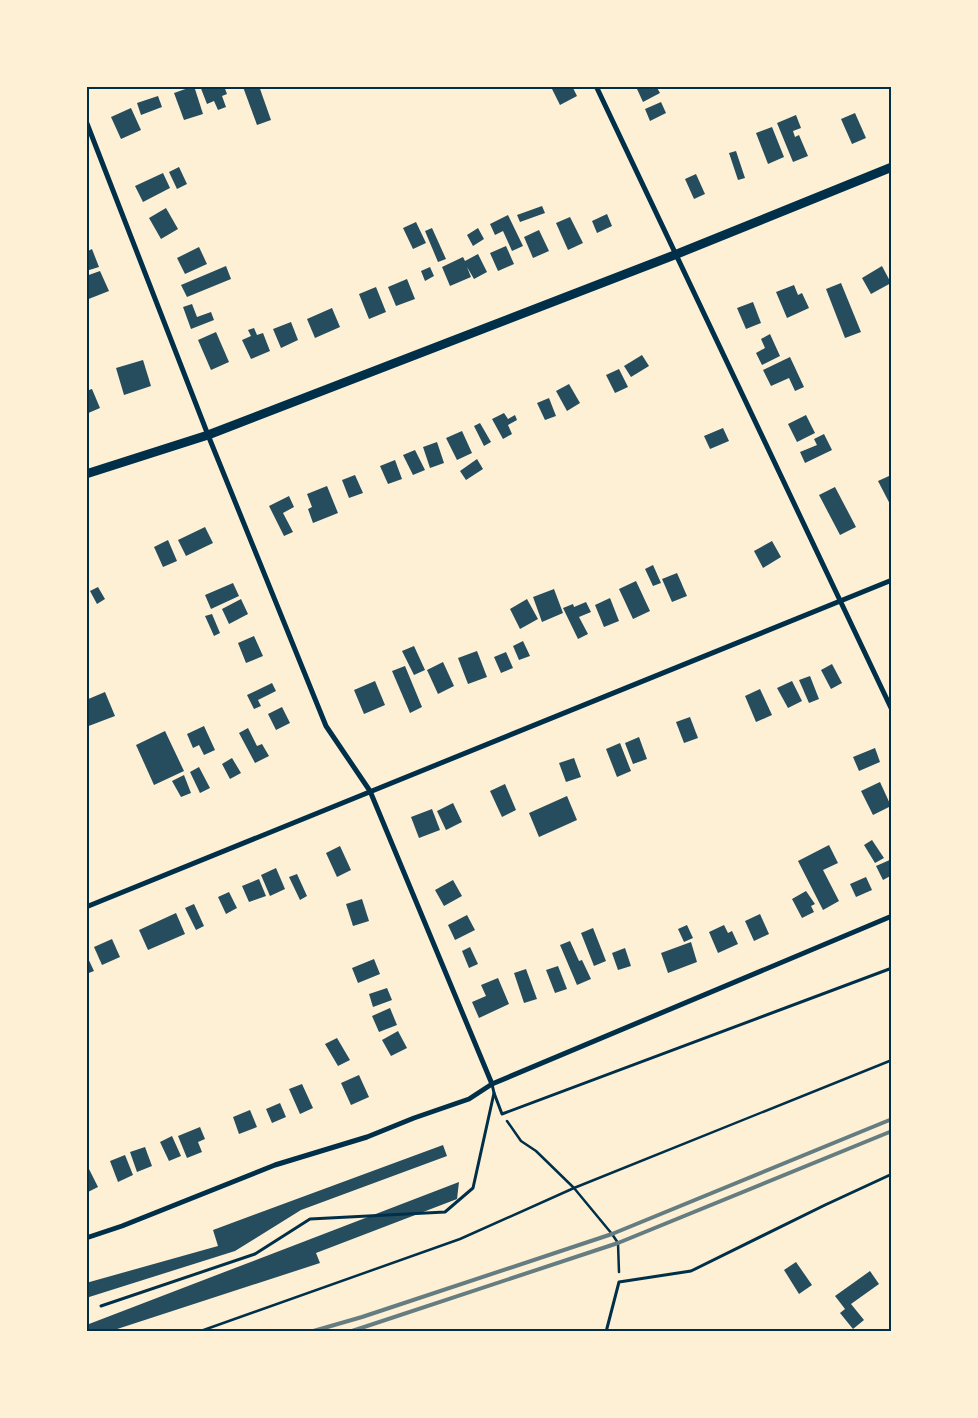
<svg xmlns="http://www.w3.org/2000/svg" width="978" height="1418" font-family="'Sofia Sans Condensed',sans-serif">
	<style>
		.building { fill: #264d5e }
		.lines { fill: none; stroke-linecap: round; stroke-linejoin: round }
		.path { stroke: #003049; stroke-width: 2.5 }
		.service { stroke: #003049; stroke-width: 3 }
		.minor { stroke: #003049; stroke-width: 5 }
		.tertiary { stroke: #003049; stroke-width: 9 }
		.rail { stroke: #657d81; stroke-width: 4 }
		.neatline { fill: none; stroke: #003049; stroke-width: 2 }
	</style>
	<rect width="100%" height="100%" fill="#fdf0d5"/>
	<g class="building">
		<polygon points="194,86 203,114 184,120 174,93"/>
		<polygon points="200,86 224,86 227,94 222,96 226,107 218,110 214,101 207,104"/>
		<polygon points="246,86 259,86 271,120 257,125 243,87"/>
		<polygon points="558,86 572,86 577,96 560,105 552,89"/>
		<polygon points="643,86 656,86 660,93 643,102 637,89"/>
		<polygon points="158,96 162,107 141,115 137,103"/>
		<polygon points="661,102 666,113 650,121 645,109"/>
		<polygon points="131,108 141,130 121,139 111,117"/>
		<polygon points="855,113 866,138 852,144 841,119"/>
		<polygon points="796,115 801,128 793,131 795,137 799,135 808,156 793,162 777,123"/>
		<polygon points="772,127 784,157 768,164 756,133"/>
		<polygon points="736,151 745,178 738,180 729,153"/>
		<polygon points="179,167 187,184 177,189 169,172"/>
		<polygon points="163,173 170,188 143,202 135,186"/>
		<polygon points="696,174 705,194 694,199 685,179"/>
		<polygon points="542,206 545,213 520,222 517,215"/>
		<polygon points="166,208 178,229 161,239 149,218"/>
		<polygon points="607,214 612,226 597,233 592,221"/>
		<polygon points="508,215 523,246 512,251 503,231 495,235 490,224"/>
		<polygon points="570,217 583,243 568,250 556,223"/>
		<polygon points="416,222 426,243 413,249 403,228"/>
		<polygon points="432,228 446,259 438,262 425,231"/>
		<polygon points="478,228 484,239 473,246 467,235"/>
		<polygon points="539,230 549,251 533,258 524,237"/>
		<polygon points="506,246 514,264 498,271 490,253"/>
		<polygon points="199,247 207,264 185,274 177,258"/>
		<polygon points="92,249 99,267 86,271 86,252"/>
		<polygon points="478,254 487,272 474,279 467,267 471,277 450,286 442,267 463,257 465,261"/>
		<polygon points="226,266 231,279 187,297 181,285"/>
		<polygon points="882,266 891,283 871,294 862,278"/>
		<polygon points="430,267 434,276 425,281 421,271"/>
		<polygon points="100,271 109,291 86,300 86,276"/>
		<polygon points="407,279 415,299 396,306 388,287"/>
		<polygon points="841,283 861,332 845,338 826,289"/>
		<polygon points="794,285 798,295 802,293 809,308 787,318 776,292"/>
		<polygon points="376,287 386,312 369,319 359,294"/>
		<polygon points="753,302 761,323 746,329 737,308"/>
		<polygon points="192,304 197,317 211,312 214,320 191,329 183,307"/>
		<polygon points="332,308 340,327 315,338 307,319"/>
		<polygon points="291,322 298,340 281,348 273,329"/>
		<polygon points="254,328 257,335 263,333 270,351 251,359 242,340 251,336 248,330"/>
		<polygon points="216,332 229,362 211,370 198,340"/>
		<polygon points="770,334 780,356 762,365 756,353 765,348 761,339"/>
		<polygon points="642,355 649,366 631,377 624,366"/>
		<polygon points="790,357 804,387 795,391 789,378 771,386 763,370"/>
		<polygon points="143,360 151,386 124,395 116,368"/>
		<polygon points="619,369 628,387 615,393 606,375"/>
		<polygon points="569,384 580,403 567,411 556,391"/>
		<polygon points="92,389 100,408 86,414 86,391"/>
		<polygon points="549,398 556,416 545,420 537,403"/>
		<polygon points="504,413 508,419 515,415 517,420 508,425 512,434 503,439 492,419"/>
		<polygon points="806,415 815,433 797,442 788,424"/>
		<polygon points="480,423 491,442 484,446 474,426"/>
		<polygon points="723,428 729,441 710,449 704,436"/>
		<polygon points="462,431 472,453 457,460 446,438"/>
		<polygon points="824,434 832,450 805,463 800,452 817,445 814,439"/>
		<polygon points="437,442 444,463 430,468 423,447"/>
		<polygon points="415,450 425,470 413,475 403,455"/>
		<polygon points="477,459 483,469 466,480 460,471"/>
		<polygon points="395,460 402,479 388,484 380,466"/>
		<polygon points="355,475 363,493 349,498 342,480"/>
		<polygon points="889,476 892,482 892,508 878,481"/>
		<polygon points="327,486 338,513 313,523 308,509 312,507 307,494"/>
		<polygon points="835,487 856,527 840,535 819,495"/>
		<polygon points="289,496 294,507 283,513 293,532 284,536 269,506"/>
		<polygon points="205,527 213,543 186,556 178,540"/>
		<polygon points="168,540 177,561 163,567 154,547"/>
		<polygon points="772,541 781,557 763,568 754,551"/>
		<polygon points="653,565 661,583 653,586 645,569"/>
		<polygon points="677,573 687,596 672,602 662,579"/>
		<polygon points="636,581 650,611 633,619 619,589"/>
		<polygon points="233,583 239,596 211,609 205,595"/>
		<polygon points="98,587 105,599 97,604 90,591"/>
		<polygon points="554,589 563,613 542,622 533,597"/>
		<polygon points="610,598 619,621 604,627 595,605"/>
		<polygon points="241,599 248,614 229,624 222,609"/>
		<polygon points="527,599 538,619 520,629 510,609"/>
		<polygon points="586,602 591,612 579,617 588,634 578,639 563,608 573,604 574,607"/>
		<polygon points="212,614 220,633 214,636 205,616"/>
		<polygon points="254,636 263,656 246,663 238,643"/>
		<polygon points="523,641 530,656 519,660 513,646"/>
		<polygon points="414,646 425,670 414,675 402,651"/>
		<polygon points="477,651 487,677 468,684 458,658"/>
		<polygon points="506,652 513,668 501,673 494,657"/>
		<polygon points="443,662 454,686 438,694 427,670"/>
		<polygon points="832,664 842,683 831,689 821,670"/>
		<polygon points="405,666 422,707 410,713 392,671"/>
		<polygon points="810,676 819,699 809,703 799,680"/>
		<polygon points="375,681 385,705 364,714 354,690"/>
		<polygon points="792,681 802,701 788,708 777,688"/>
		<polygon points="272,683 276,691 258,700 261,706 254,709 247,695"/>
		<polygon points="760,689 772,715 756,722 745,696"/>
		<polygon points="105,692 115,716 86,727 86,700"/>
		<polygon points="282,707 290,723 276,730 268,714"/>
		<polygon points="690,717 698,738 684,743 676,722"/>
		<polygon points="204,726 215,750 204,755 199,745 193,748 187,734"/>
		<polygon points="248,728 257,746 262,744 269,756 255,763 239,733"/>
		<polygon points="165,731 184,771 154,785 136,745"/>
		<polygon points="639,737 647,759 633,764 625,743"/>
		<polygon points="620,743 631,771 617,777 606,749"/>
		<polygon points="875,748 880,762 859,771 853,757"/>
		<polygon points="232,758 241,773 230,779 222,764"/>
		<polygon points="574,758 581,777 566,782 559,763"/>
		<polygon points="199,767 210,788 200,793 190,772"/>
		<polygon points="184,775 191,793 181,797 172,781"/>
		<polygon points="880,782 891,806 873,815 861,791"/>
		<polygon points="505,784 516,810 502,817 490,791"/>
		<polygon points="567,796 577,820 539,837 529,813"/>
		<polygon points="453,803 462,822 446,830 437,811"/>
		<polygon points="432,809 440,830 419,838 411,817"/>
		<polygon points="872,840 884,858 875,863 864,845"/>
		<polygon points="829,845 838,863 823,870 839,901 823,910 798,861"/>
		<polygon points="340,846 351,870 337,877 326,853"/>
		<polygon points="892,859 892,875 883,880 876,866"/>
		<polygon points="276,868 285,889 270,896 261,875"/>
		<polygon points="297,874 307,896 300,900 289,877"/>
		<polygon points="866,877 872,890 856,897 850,884"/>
		<polygon points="259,879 266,896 249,902 242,886"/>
		<polygon points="453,880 462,896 444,906 435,890"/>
		<polygon points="806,891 815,904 811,906 814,912 802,918 792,899"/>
		<polygon points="229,892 237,908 226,914 218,897"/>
		<polygon points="362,899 369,921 353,926 346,904"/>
		<polygon points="194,904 204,926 196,930 185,908"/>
		<polygon points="176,913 185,934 148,950 139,930"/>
		<polygon points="760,914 769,934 754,941 745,921"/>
		<polygon points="467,915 475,930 455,940 448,925"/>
		<polygon points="687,925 693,938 684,942 678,929"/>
		<polygon points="724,925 728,933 732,931 738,944 718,953 709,932"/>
		<polygon points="593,928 606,961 594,966 581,933"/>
		<polygon points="112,939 120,957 102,965 94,947"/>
		<polygon points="570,941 579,961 582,960 591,979 577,985 560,945"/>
		<polygon points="691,942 697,962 668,973 661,953"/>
		<polygon points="470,947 478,964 469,968 462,951"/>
		<polygon points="625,948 631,966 618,970 612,953"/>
		<polygon points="86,954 94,971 86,974"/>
		<polygon points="374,959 380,974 358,983 352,968"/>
		<polygon points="558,966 567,989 555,993 546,970"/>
		<polygon points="526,969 537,999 524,1003 514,973"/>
		<polygon points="498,978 509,1004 479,1018 472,1002 486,996 481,985"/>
		<polygon points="387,988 392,1000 373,1007 369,994"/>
		<polygon points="390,1008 397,1025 379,1032 372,1016"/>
		<polygon points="398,1031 407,1048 391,1056 382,1040"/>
		<polygon points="337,1038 350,1060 338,1066 325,1044"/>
		<polygon points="359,1075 369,1097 351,1105 341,1083"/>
		<polygon points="302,1084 313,1108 300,1114 289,1089"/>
		<polygon points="280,1103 286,1117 272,1123 266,1109"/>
		<polygon points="250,1110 257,1127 239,1134 233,1117"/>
		<polygon points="200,1127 205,1139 198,1142 202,1152 187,1158 178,1136"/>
		<polygon points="172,1136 181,1156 169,1161 160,1142"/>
		<polygon points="443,1145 447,1156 301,1210 235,1251 86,1298 86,1283 218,1246 213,1230"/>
		<polygon points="145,1147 152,1166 137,1172 130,1152"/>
		<polygon points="125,1155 133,1175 118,1182 110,1161"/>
		<polygon points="89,1169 98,1187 86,1193 86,1170"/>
		<polygon points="459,1182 457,1199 316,1253 320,1263 108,1332 86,1332 86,1318 89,1324"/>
		<polygon points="796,1262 812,1285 799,1294 784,1270"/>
		<polygon points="870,1271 879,1284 851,1304 864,1320 853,1329 840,1313 845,1309 835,1296"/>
	</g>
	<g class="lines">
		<g class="path">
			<polyline points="507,1121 521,1141 536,1151 574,1188 612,1234 618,1243 619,1272"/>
			<polyline points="198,1332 460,1239 574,1188 892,1060"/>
		</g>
		<g class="service">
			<polyline points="492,1084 494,1093 502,1114 892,968"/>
			<polyline points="101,1306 255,1254 310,1219 445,1212 473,1188 494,1093"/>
			<polyline points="606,1332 619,1282 691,1271 825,1205 892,1174"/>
		</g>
		<g class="minor">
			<polyline points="596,86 892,710"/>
			<polyline points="86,121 208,435 326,726 370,791 492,1084"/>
			<polyline points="86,907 892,580"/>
			<polyline points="86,1238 122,1226 275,1165 367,1137 414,1118 469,1099 492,1084 892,916"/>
		</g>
		<polyline class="tertiary" points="86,474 208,435 677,254 892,167"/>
		<g class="rail">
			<polyline points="310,1332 362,1317 612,1234 892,1119"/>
			<polyline points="349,1332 618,1243 892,1131"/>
		</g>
	</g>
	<rect width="978" height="1418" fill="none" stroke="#fdf0d5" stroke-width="175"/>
	<rect x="88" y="88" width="802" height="1242" class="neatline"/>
</svg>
